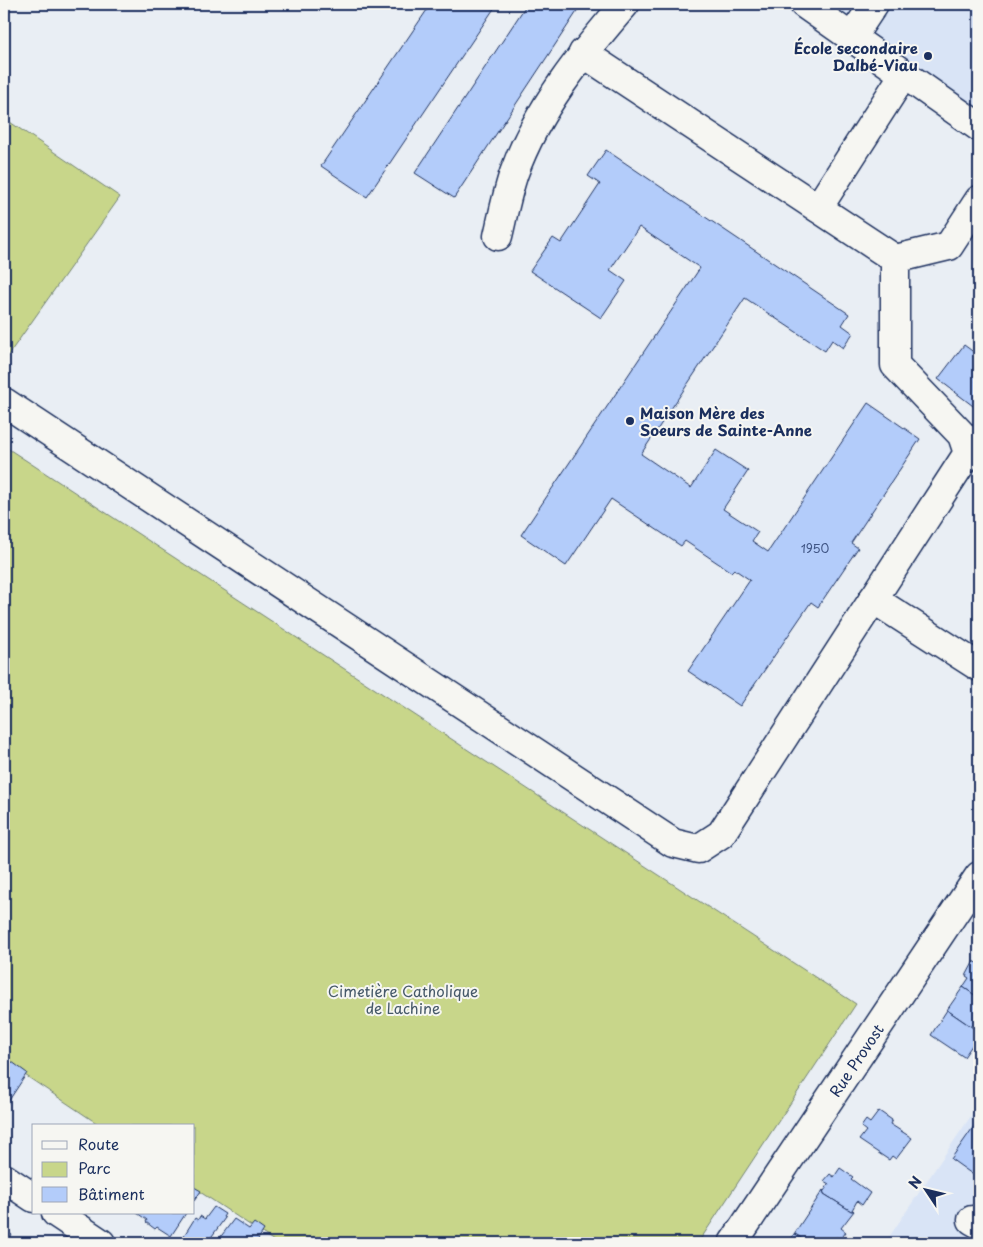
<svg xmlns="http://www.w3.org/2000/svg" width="983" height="1247" font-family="'Playpen Sans',sans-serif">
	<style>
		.built { fill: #d9e4f6 }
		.green { fill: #c8d68a; stroke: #728274 }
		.building { fill: #b3ccfa; stroke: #1b2f5e }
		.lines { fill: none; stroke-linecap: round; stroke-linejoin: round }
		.minor-casing { stroke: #1b2f5e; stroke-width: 31 }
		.minor { stroke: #f6f6f2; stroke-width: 28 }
		.poi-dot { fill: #1b2f5e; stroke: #f6f6f2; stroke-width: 2 }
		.labels { text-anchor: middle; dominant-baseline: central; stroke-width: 4; stroke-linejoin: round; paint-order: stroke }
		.number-label { font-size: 12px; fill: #415685 }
		.poi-label { font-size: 15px; font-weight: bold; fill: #1b2f5e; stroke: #f6f6f2; text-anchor: end }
		.park-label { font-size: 15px; fill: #465969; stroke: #f6f6f2 }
		.street-label { font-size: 15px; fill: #1b2f5e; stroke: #f6f6f2 }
	</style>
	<rect width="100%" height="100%" fill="#e9eef4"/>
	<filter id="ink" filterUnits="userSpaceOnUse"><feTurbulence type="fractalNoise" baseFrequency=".02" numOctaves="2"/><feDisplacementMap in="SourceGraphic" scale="10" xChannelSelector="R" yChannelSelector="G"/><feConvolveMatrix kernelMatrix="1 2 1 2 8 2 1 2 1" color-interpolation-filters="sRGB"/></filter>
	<g filter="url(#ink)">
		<g class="built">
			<polygon points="804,4 979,4 979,127"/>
			<polygon points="979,1104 979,1243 885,1243"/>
		</g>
		<g class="green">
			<polygon points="4,118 120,197 4,361"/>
			<polygon points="4,446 856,1004 698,1243 277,1243 194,1188 194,1126 101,1126 4,1061"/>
		</g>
		<g class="building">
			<polygon points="431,4 497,4 367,197 321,166"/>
			<polygon points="527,4 582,4 454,198 415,173"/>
			<polygon points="606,150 849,314 842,325 853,333 843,348 832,340 825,351 745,298 641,454 691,488 716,450 748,471 723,509 758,532 752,541 768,552 868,403 920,439 851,543 858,548 818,607 811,602 740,706 688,671 750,580 734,569 731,572 685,541 681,546 611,499 566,566 521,535 700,268 639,227 610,270 626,281 601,318 530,271 553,238 561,243 600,184 588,176"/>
			<polygon points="964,345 979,356 979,378 976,382 979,384 979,406 977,409 938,379"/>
			<polygon points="974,961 979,964 979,998 963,987 969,978 966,976"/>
			<polygon points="963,987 979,998 979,1032 947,1010"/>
			<polygon points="947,1010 979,1032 979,1035 964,1057 931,1035"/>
			<polygon points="4,1056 27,1073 4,1108"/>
			<polygon points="879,1111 892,1120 890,1124 912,1138 896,1159 892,1156 889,1160 859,1140 866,1131 861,1127 866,1120 870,1123"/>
			<polygon points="979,1119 979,1179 951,1159"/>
			<polygon points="840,1168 853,1177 851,1179 870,1193 862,1205 857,1201 852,1210 854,1211 851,1211 824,1194 823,1190 824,1191 829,1184 824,1181 830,1174 834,1177"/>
			<polygon points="194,1187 201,1191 194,1201"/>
			<polygon points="823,1190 824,1194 851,1211 854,1211 841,1228 846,1232 840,1240 836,1237 832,1243 808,1243 794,1234"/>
			<polygon points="214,1207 225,1214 223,1217 225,1218 207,1243 180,1242 195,1218 198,1220 200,1216 205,1219"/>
			<polygon points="137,1213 186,1213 171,1236 157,1227 155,1229 151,1226 146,1222 147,1220"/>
			<polygon points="234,1219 249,1229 254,1223 264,1230 257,1241 258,1242 257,1243 216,1243"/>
			<polygon points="4,1229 12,1235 6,1243 4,1243"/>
			<polygon points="794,1234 797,1235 808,1243 788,1243"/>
		</g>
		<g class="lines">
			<defs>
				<g id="minor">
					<polyline points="804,4 979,127"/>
					<polyline points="852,37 874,4"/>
					<polyline points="818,208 904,74"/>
					<path d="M 498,236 C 503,215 507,193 514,173 C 537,109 581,55 625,4"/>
					<polyline points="895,259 949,246 979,200"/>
					<polyline points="4,402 673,843 698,849 721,834 968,453 962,435 895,365 895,259 583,53"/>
					<polyline points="873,599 979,667"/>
					<polyline points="4,1178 34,1198"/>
					<polyline points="56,1213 101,1243"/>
					<polyline points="972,1220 979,1224"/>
					<polyline points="733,1243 979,876"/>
				</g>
			</defs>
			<use href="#minor" class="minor-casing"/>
			<use href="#minor" class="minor"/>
		</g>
	</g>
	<g class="poi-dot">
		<circle cx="928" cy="56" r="5"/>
		<circle cx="630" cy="421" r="5"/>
	</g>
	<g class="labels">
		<g class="number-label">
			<text x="815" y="548">1950</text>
		</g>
		<g class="poi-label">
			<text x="918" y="47">École secondaire<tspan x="918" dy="17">Dalbé-Viau</tspan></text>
			<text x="640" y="412" text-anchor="start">Maison Mère des<tspan x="640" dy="17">Soeurs de Sainte-Anne</tspan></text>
		</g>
		<g class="park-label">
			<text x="403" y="990">Cimetière Catholique<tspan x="403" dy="17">de Lachine</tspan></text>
		</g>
		<g class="street-label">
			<text transform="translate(856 1060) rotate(-56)">Rue Provost</text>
		</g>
	</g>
	<rect width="983" height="1247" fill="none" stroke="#f6f6f2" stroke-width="20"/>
	<rect x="10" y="10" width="963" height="1227" fill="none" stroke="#1b2f5e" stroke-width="2" filter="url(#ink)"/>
	<rect x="32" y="1124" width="162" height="90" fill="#f6f6f2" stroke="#9ea6b7"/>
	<rect x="42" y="1141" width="25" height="8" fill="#f6f6f2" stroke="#9ea6b7"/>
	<text x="78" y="1150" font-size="15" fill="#1b2f5e">Route</text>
	<rect x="42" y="1162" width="25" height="15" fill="#c8d68a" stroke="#9ea6b7"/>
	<text x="78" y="1174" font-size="15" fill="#1b2f5e">Parc</text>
	<rect x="42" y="1187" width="25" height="15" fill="#b3ccfa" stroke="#9ea6b7"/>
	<text x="78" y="1200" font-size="15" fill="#1b2f5e">Bâtiment</text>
	<g transform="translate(926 1190) rotate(305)" stroke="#f6f6f2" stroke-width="4" paint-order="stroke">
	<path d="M0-4L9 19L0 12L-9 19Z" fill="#1b2f5e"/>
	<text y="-8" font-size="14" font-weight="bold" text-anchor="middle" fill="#1b2f5e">N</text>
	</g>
</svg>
